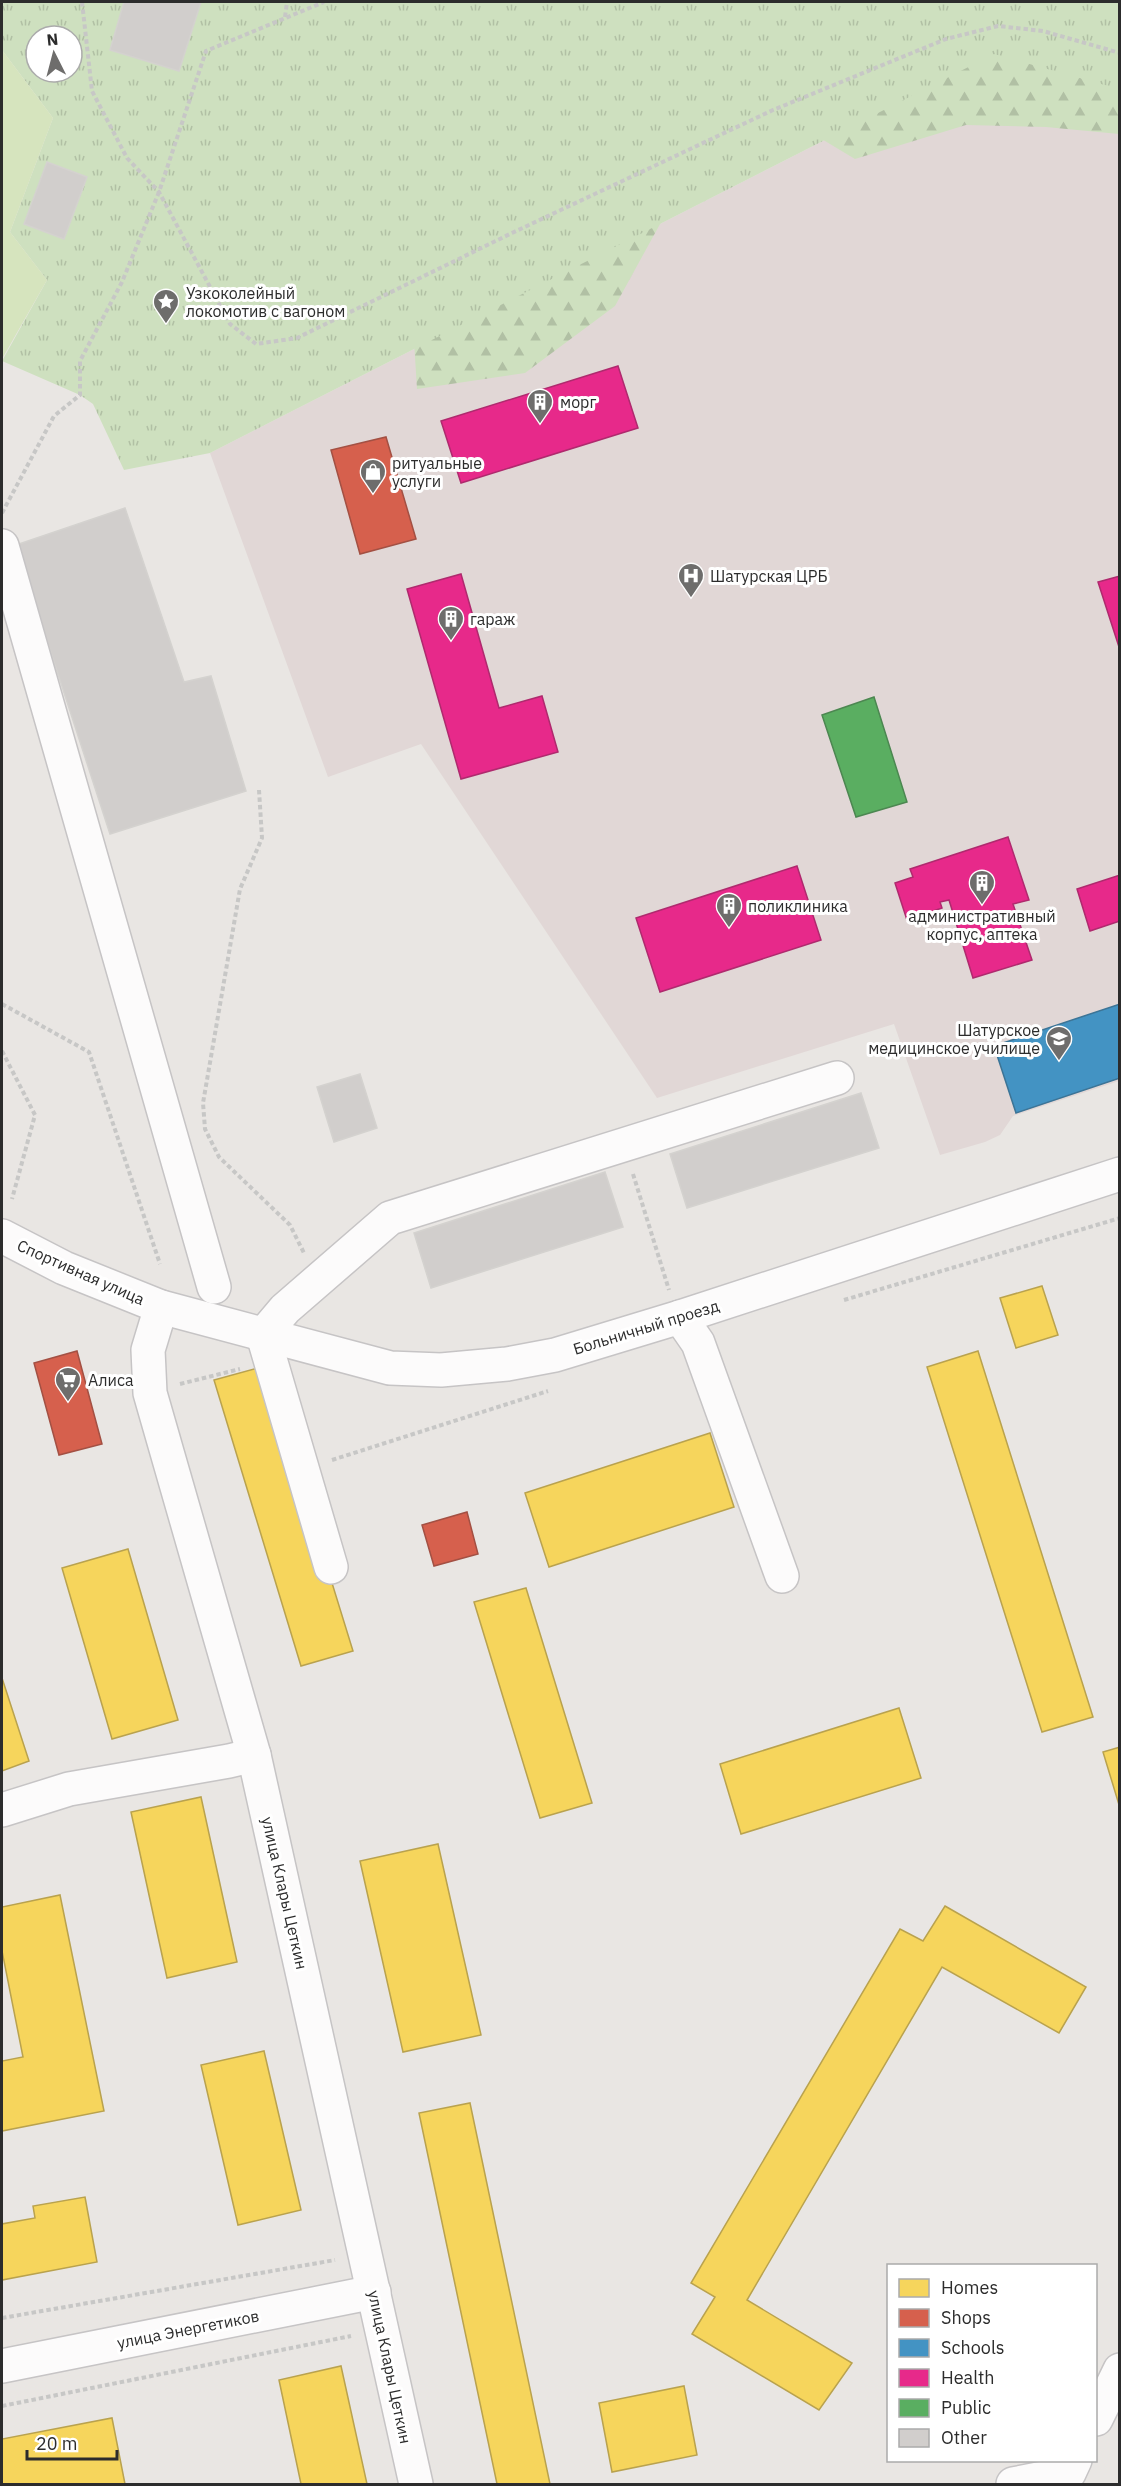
<svg xmlns="http://www.w3.org/2000/svg" width="1121" height="2486" font-family="'IBM Plex Sans',sans-serif">
	<style>
		.medical { fill: #e1d7d6 }
		.forest { fill: url(#forest-firs) }
		.park { fill: url(#park-tufts); fill-rule: evenodd }
		.pitch { fill: #d6e4be }
		.homes { fill: #f6d55c; stroke: #b9a24e; stroke-width: 1.5 }
		.shops { fill: #d6604d; stroke: #a35043; stroke-width: 1.5 }
		.schools { fill: #4393c3; stroke: #3c7496; stroke-width: 1.5 }
		.health { fill: #e7298a; stroke: #af2a6e; stroke-width: 1.5 }
		.public { fill: #5aae61; stroke: #4c8751; stroke-width: 1.5 }
		.building { fill: #d1cecc; stroke: #d4d2cf; stroke-width: 1.5 }
		.lines { fill: none; stroke-linecap: round; stroke-linejoin: round }
		.minor-casing { stroke: #c6c4c5; stroke-width: 36 }
		.path { stroke: #c7c7c6; stroke-width: 4; stroke-dasharray: 4.5 3; stroke-linecap: butt }
		.minor { stroke: #fcfbfb; stroke-width: 33 }
		.labels { text-anchor: middle; dominant-baseline: central; stroke-width: 6; stroke-linejoin: round; paint-order: stroke }
		.poi-label { font-size: 16px; fill: #2c2c2c; stroke: #fff; text-anchor: start }
		.street-label { font-size: 16px; fill: #2c2c2c; stroke: #fff }
	</style>
	<defs>
		<pattern id="forest-firs" width="22" height="20" patternUnits="userSpaceOnUse" patternTransform="scale(1.5)"><rect width="22" height="20" fill="#cee0bf"/><path d="M5 1l3.5 6h-7zM16 11l3.5 6h-7z" fill="#b1c0a4"/></pattern>
		<pattern id="park-tufts" width="24" height="20" patternUnits="userSpaceOnUse" patternTransform="scale(1.5)"><rect width="24" height="20" fill="#cee0bf"/><path d="M3 7l-1-3M5 7V3M7 7l1-3M15 17l-1-3M17 17v-4M19 17l1-3" fill="none" stroke="#b1c0a4"/></pattern>
	</defs>
	<rect width="100%" height="100%" fill="#e9e6e3"/>
	<polygon class="medical" points="994,54 1119,89 1119,1081 1013,1116 1000,1135 985,1142 940,1155 894,1024 657,1098 421,744 328,777 210,453"/>
	<polygon class="forest" points="614,2 1119,2 1119,134 1046,127 966,125 855,159 795,123 693,164 615,306 525,373 417,389 413,325 448,282 626,179 636,103"/>
	<path class="park" d="M 2,2 L 1120,2 L 1119,89 L 994,54 L 210,453 L 124,470 L 93,404 L 80,395 L 2,361 L 47,280 L 10,232 L 53,118 L 2,50 ZM 36,36 L 72,36 L 72,72 L 36,72 Z"/>
	<polygon class="pitch" points="2,50 53,118 10,232 47,280 2,359"/>
	<g class="homes">
		<polygon points="1042,1286 1058,1335 1016,1348 1000,1298"/>
		<polygon points="978,1351 1093,1717 1042,1732 927,1367"/>
		<polygon points="265,1366 353,1651 301,1666 214,1380"/>
		<polygon points="710,1433 734,1507 549,1567 525,1493"/>
		<polygon points="128,1549 178,1720 112,1739 62,1568"/>
		<polygon points="526,1588 592,1803 540,1818 474,1602"/>
		<polygon points="2,1678 29,1761 2,1771"/>
		<polygon points="899,1708 921,1778 741,1834 720,1764"/>
		<polygon points="1120,1747 1120,1808 1103,1752"/>
		<polygon points="201,1797 237,1962 167,1978 131,1812"/>
		<polygon points="438,1844 481,2035 403,2052 360,1861"/>
		<polygon points="60,1895 104,2111 2,2131 2,2061 23,2057 2,1951 2,1907"/>
		<polygon points="945,1906 1086,1987 1059,2033 942,1967 747,2300 852,2363 819,2410 692,2334 715,2297 691,2283 900,1929 923,1941"/>
		<polygon points="264,2051 301,2210 238,2225 201,2065"/>
		<polygon points="470,2103 550,2484 497,2484 419,2113"/>
		<polygon points="85,2197 97,2262 2,2280 2,2224 35,2218 33,2206"/>
		<polygon points="341,2366 367,2484 301,2484 279,2380"/>
		<polygon points="684,2386 697,2455 612,2472 599,2403"/>
		<polygon points="112,2418 125,2484 2,2484 2,2439"/>
	</g>
	<g class="shops">
		<polygon points="386,437 416,539 360,554 331,450"/>
		<polygon points="77,1351 102,1444 59,1455 34,1363"/>
		<polygon points="467,1512 478,1554 434,1566 422,1525"/>
	</g>
	<polygon class="schools" points="1120,1004 1120,1078 1016,1113 994,1046"/>
	<g class="health">
		<polygon points="618,366 638,428 461,483 441,421"/>
		<polygon points="461,574 499,708 542,696 558,752 461,779 407,589"/>
		<polygon points="1120,576 1120,650 1098,582"/>
		<polygon points="1008,837 1029,900 1013,904 1032,960 973,978 949,900 940,902 942,908 907,920 895,883 913,877 910,869"/>
		<polygon points="797,866 821,940 660,992 636,918"/>
		<polygon points="1120,875 1120,921 1090,931 1077,889"/>
	</g>
	<polygon class="public" points="874,697 907,802 856,817 822,715"/>
	<g class="building">
		<polygon points="124,2 201,2 179,71 110,50"/>
		<polygon points="47,162 87,177 64,239 24,224"/>
		<polygon points="125,508 184,682 211,676 246,791 110,834 16,545"/>
		<polygon points="360,1074 377,1128 334,1142 317,1087"/>
		<polygon points="861,1093 879,1148 687,1208 670,1154"/>
		<polygon points="605,1172 623,1227 431,1288 414,1233"/>
	</g>
	<g class="lines">
		<defs>
			<g id="minor">
				<polyline points="2,546 214,1287"/>
				<polyline points="2,1236 64,1268 161,1307 390,1368 441,1370 507,1364 555,1355 680,1317 1120,1174"/>
				<polyline points="161,1307 148,1350 150,1393 254,1755 416,2484"/>
				<polyline points="680,1317 698,1343 782,1576"/>
				<polyline points="331,1567 263,1335 285,1309 390,1218 837,1078"/>
				<polyline points="2,1810 69,1789 229,1761 254,1755"/>
				<polyline points="2,2366 374,2292"/>
				<polyline points="1096,2419 1120,2370"/>
				<polyline points="1013,2484 1069,2473 1075,2460"/>
			</g>
		</defs>
		<use href="#minor" class="minor-casing"/>
		<g class="path">
			<polyline points="82,2 92,91 127,158 159,192 230,324 256,344 297,338 512,233 773,110 946,39 998,26 1043,31 1120,53"/>
			<polyline points="285,17 287,2"/>
			<polyline points="2,513 54,416 80,395 80,361 122,282 159,192 206,51 324,2"/>
			<polyline points="259,790 262,838 240,889 203,1103 205,1129 219,1157 290,1225 304,1253"/>
			<polyline points="2,1004 89,1052 160,1264"/>
			<polyline points="2,1051 35,1115 12,1199"/>
			<polyline points="633,1174 669,1290"/>
			<polyline points="844,1300 1120,1218"/>
			<polyline points="180,1384 240,1369"/>
			<polyline points="332,1460 548,1391"/>
			<polyline points="2,2318 335,2260"/>
			<polyline points="2,2406 351,2336"/>
		</g>
		<use href="#minor" class="minor"/>
	</g>
	<defs>
		<symbol id="sight-pin" viewBox="-11 -11 22 30"><path d="M0 17L-7.5 6A9.5 9.5 0 1 1 7.5 6Z" fill="#6e6d6c" stroke="#fff"/><path d="M0-6L1.8-2.2L6-1.7L2.9 1.2L3.7 5.4L0 3.3L-3.7 5.4L-2.9 1.2L-6-1.7L-1.8-2.2Z" fill="#fff"/></symbol>
		<symbol id="building-pin" viewBox="-11 -11 22 30"><path d="M0 17L-7.5 6A9.5 9.5 0 1 1 7.5 6Z" fill="#6e6d6c" stroke="#fff"/><path d="M-4-6H4V6H1V3H-1V6H-4ZM-2.5-4.3h1.7v1.8h-1.7ZM.8-4.3h1.7v1.8H.8ZM-2.5-1h1.7V.8h-1.7ZM.8-1h1.7V.8H.8Z" fill="#fff"/></symbol>
		<symbol id="shop-pin" viewBox="-11 -11 22 30"><path d="M0 17L-7.5 6A9.5 9.5 0 1 1 7.5 6Z" fill="#6e6d6c" stroke="#fff"/><path d="M-5-2.5h2.3a2.7 3.5 0 0 1 5.4 0H5L5.5 6h-11ZM-1.5-2.5h3a1.5 2.3 0 0 0-3 0Z" fill="#fff"/></symbol>
		<symbol id="hospital-pin" viewBox="-11 -11 22 30"><path d="M0 17L-7.5 6A9.5 9.5 0 1 1 7.5 6Z" fill="#6e6d6c" stroke="#fff"/><path d="M-5-5h3v3.5h4V-5h3V5h-3V1.5h-4V5h-3Z" fill="#fff"/></symbol>
		<symbol id="university-pin" viewBox="-11 -11 22 30"><path d="M0 17L-7.5 6A9.5 9.5 0 1 1 7.5 6Z" fill="#6e6d6c" stroke="#fff"/><path d="M0-5L7-2L0 1L-7-2ZM-4 1L0 2.5L4 1V4Q0 6-4 4Z" fill="#fff"/></symbol>
		<symbol id="supermarket-pin" viewBox="-11 -11 22 30"><path d="M0 17L-7.5 6A9.5 9.5 0 1 1 7.5 6Z" fill="#6e6d6c" stroke="#fff"/><path d="M-6-5.5h2.5l.6 2H6L4.5 2H-2.5L-4.4-4H-6ZM-1.5 3.2a1.3 1.3 0 1 0 .1 0ZM3 3.2a1.3 1.3 0 1 0 .1 0Z" fill="#fff"/></symbol>
	</defs>
	<g fill-rule="evenodd">
		<use href="#sight-pin" x="151" y="287" width="30" height="40"/>
		<use href="#building-pin" x="525" y="387" width="30" height="40"/>
		<use href="#shop-pin" x="358" y="457" width="30" height="40"/>
		<use href="#hospital-pin" x="676" y="561" width="30" height="40"/>
		<use href="#building-pin" x="436" y="604" width="30" height="40"/>
		<use href="#building-pin" x="967" y="868" width="30" height="40"/>
		<use href="#building-pin" x="714" y="891" width="30" height="40"/>
		<use href="#university-pin" x="1044" y="1024" width="30" height="40"/>
		<use href="#supermarket-pin" x="53" y="1365" width="30" height="40"/>
	</g>
	<g class="labels">
		<g class="poi-label">
			<text x="186" y="293">Узкоколейный<tspan x="186" dy="18">локомотив с вагоном</tspan></text>
			<text x="560" y="402">морг</text>
			<text x="392" y="463">ритуальные<tspan x="392" dy="18">услуги</tspan></text>
			<text x="710" y="576">Шатурская ЦРБ</text>
			<text x="470" y="619">гараж</text>
			<text x="748" y="906">поликлиника</text>
			<text x="982" y="916" text-anchor="middle">административный<tspan x="982" dy="18">корпус, аптека</tspan></text>
			<text x="1040" y="1030" text-anchor="end">Шатурское<tspan x="1040" dy="18">медицинское училище</tspan></text>
			<text x="88" y="1380">Алиса</text>
		</g>
		<g class="street-label">
			<text transform="translate(81 1272) rotate(24)">Спортивная улица</text>
			<text transform="translate(646 1327) rotate(-17)">Больничный проезд</text>
			<text transform="translate(285 1893) rotate(77)">улица Клары Цеткин</text>
			<text transform="translate(188 2329) rotate(-11)">улица Энергетиков</text>
			<text transform="translate(390 2367) rotate(78)">улица Клары Цеткин</text>
		</g>
	</g>
	<rect width="1121" height="2486" fill="none" stroke="#2c2c2c" stroke-width="6"/>
	<rect x="887" y="2264" width="210" height="198" fill="#ffffff" stroke="#ababab" stroke-width="1.5"/>
	<rect x="899" y="2279" width="30" height="18" fill="#f6d55c" stroke="#ababab" stroke-width="1.5"/>
	<text x="941" y="2294" font-size="18" fill="#2c2c2c">Homes</text>
	<rect x="899" y="2309" width="30" height="18" fill="#d6604d" stroke="#ababab" stroke-width="1.5"/>
	<text x="941" y="2324" font-size="18" fill="#2c2c2c">Shops</text>
	<rect x="899" y="2339" width="30" height="18" fill="#4393c3" stroke="#ababab" stroke-width="1.5"/>
	<text x="941" y="2354" font-size="18" fill="#2c2c2c">Schools</text>
	<rect x="899" y="2369" width="30" height="18" fill="#e7298a" stroke="#ababab" stroke-width="1.5"/>
	<text x="941" y="2384" font-size="18" fill="#2c2c2c">Health</text>
	<rect x="899" y="2399" width="30" height="18" fill="#5aae61" stroke="#ababab" stroke-width="1.5"/>
	<text x="941" y="2414" font-size="18" fill="#2c2c2c">Public</text>
	<rect x="899" y="2429" width="30" height="18" fill="#d1cecc" stroke="#ababab" stroke-width="1.5"/>
	<text x="941" y="2444" font-size="18" fill="#2c2c2c">Other</text>
	<g transform="translate(54 54) rotate(354)"><circle r="28" fill="#ffffff" stroke="#ababab" stroke-width="1.5"/>
	<path d="M0-4.5L10 22L0 15L-10 22Z" fill="#6e6d6c"/>
	<text y="-9" font-size="16" font-weight="bold" text-anchor="middle" fill="#2c2c2c">N</text>
	</g>
	<path d="M27 2450v9h90v-9" fill="none" stroke="#2c2c2c" stroke-width="3"/>
	<text x="36" y="2450" font-size="18" fill="#2c2c2c" stroke="#ffffff" stroke-width="4.5" paint-order="stroke">20 m</text>
</svg>
